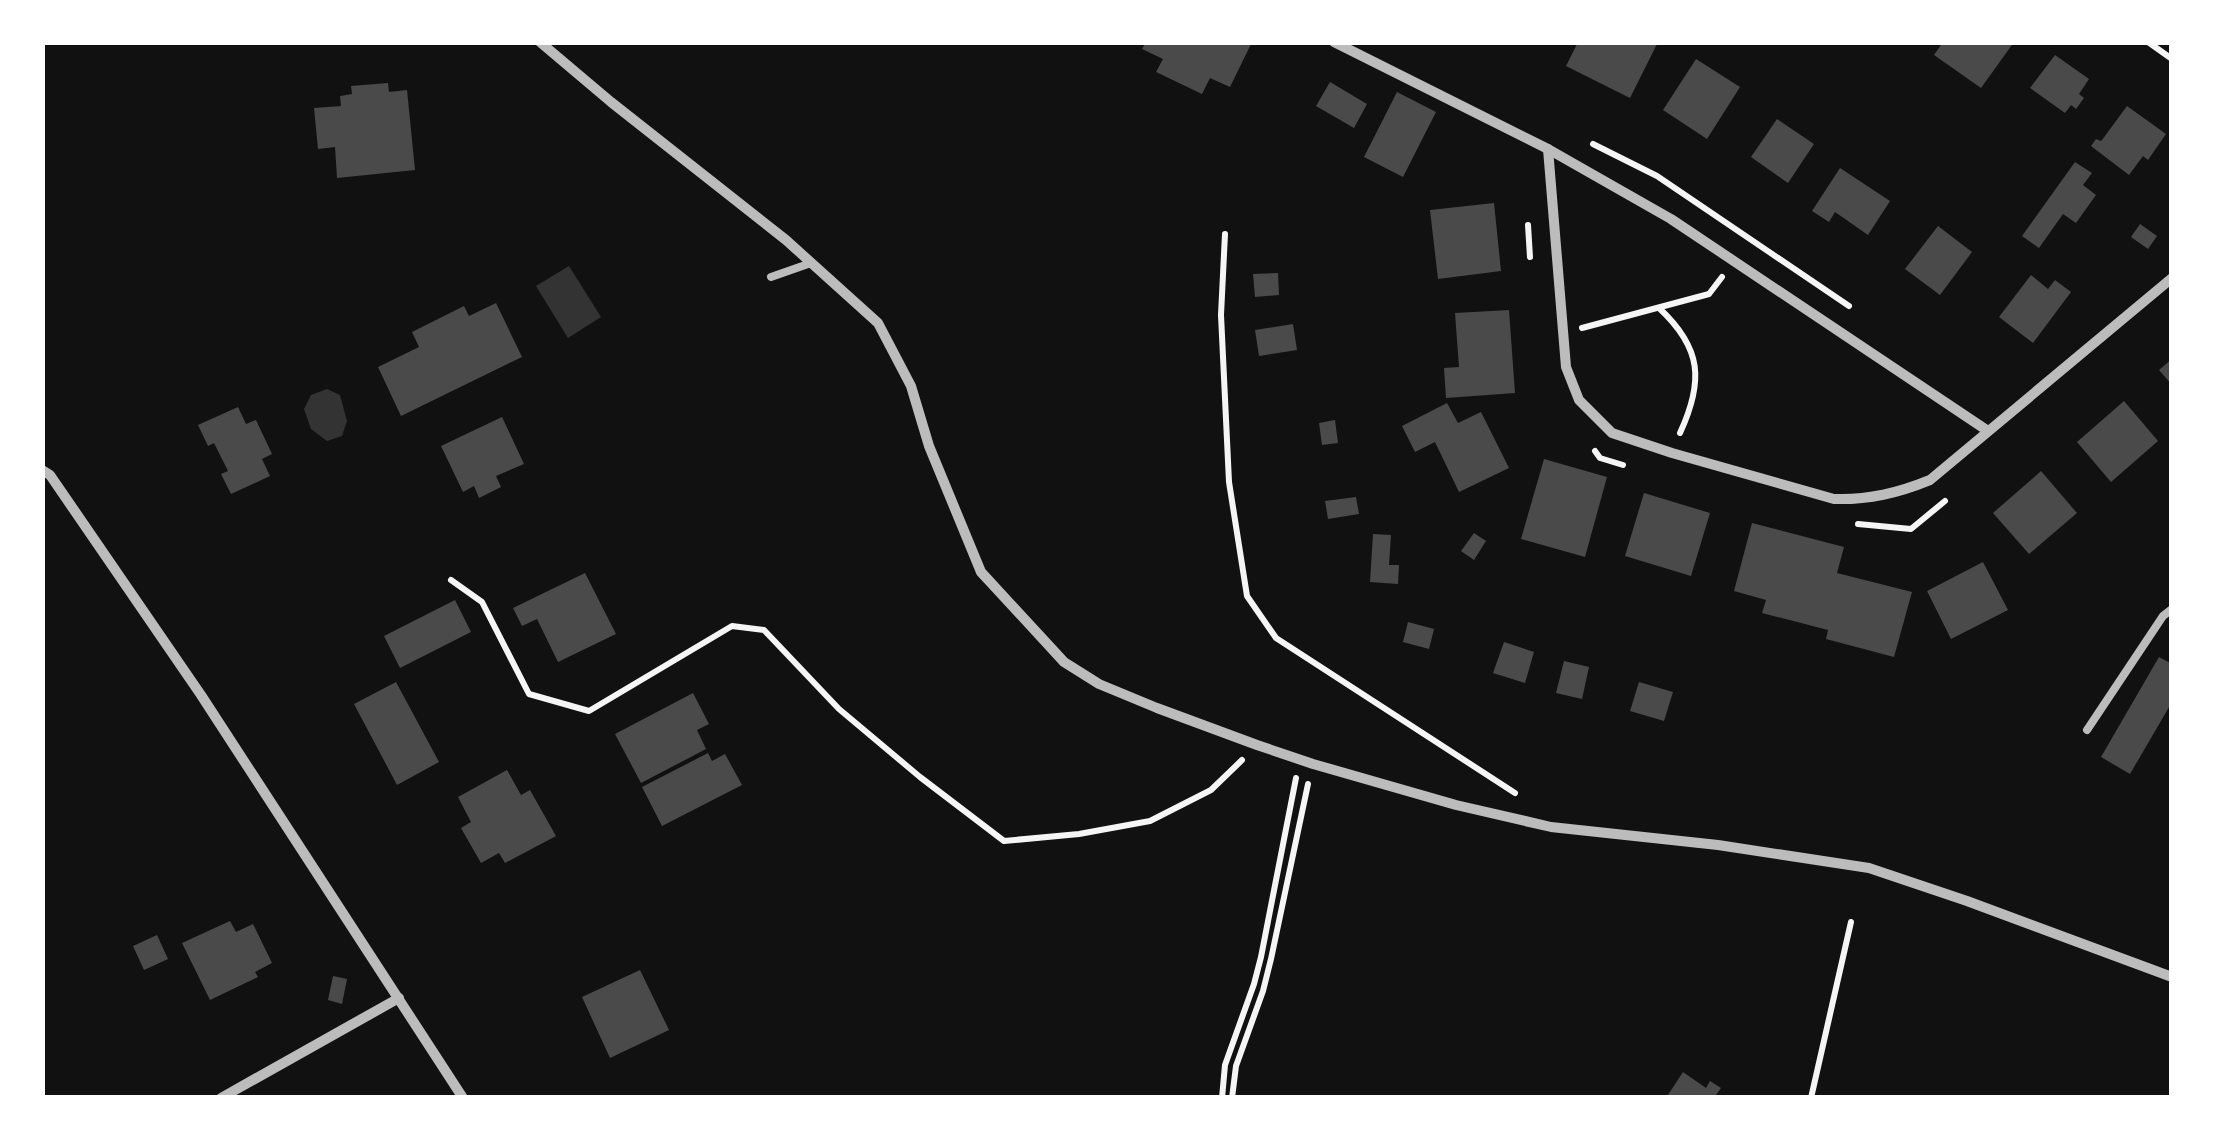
<svg xmlns="http://www.w3.org/2000/svg" width="2214" height="1140" font-family="Raleway,sans-serif">
	<style>
		.water { fill: #333 }
		.building { fill: #4a4a4a }
		.lines { fill: none; stroke-linecap: round; stroke-linejoin: round }
		.path { stroke: #f5f5f5; stroke-width: 6 }
		.service { stroke: #bcbcbc; stroke-width: 8 }
		.minor { stroke: #bcbcbc; stroke-width: 10 }
	</style>
	<rect width="100%" height="100%" fill="#111"/>
	<g class="water">
		<polygon points="569,266 601,317 568,338 536,286"/>
		<polygon points="327,389 340,395 347,421 342,436 327,441 311,429 304,409 311,395"/>
	</g>
	<g class="building">
		<polygon points="1146,42 1252,42 1230,87 1210,78 1202,94 1156,72 1163,59 1142,49"/>
		<polygon points="1578,42 1655,42 1657,44 1630,98 1566,66"/>
		<polygon points="1943,42 2014,42 1981,88 1934,55"/>
		<polygon points="2055,55 2089,79 2079,94 2084,98 2076,109 2071,105 2065,113 2030,88"/>
		<polygon points="1696,59 1740,87 1707,139 1663,110"/>
		<polygon points="1330,82 1367,104 1354,128 1316,106"/>
		<polygon points="388,83 389,92 407,90 415,170 337,178 335,147 318,149 314,108 341,106 340,96 352,94 351,86"/>
		<polygon points="1397,92 1436,112 1403,177 1364,157"/>
		<polygon points="2127,106 2166,134 2148,160 2143,156 2129,175 2091,146 2096,139 2101,141 2102,140"/>
		<polygon points="1777,119 1814,144 1788,183 1751,157"/>
		<polygon points="2075,162 2092,173 2083,185 2096,195 2076,223 2063,214 2039,248 2022,236"/>
		<polygon points="1840,168 1890,201 1868,235 1835,212 1829,222 1812,211"/>
		<polygon points="1494,203 1501,271 1438,279 1430,210"/>
		<polygon points="2140,224 2157,236 2148,249 2131,237"/>
		<polygon points="1938,226 1972,252 1940,295 1905,269"/>
		<polygon points="1278,273 1279,295 1255,297 1253,274"/>
		<polygon points="2031,275 2048,289 2055,280 2071,292 2033,343 1999,317"/>
		<polygon points="496,303 522,357 401,416 378,367 419,347 412,332 464,306 469,316"/>
		<polygon points="1509,310 1515,393 1446,398 1444,368 1459,367 1455,313"/>
		<polygon points="1293,324 1297,350 1259,356 1255,330"/>
		<polygon points="2172,359 2172,385 2159,370"/>
		<polygon points="2124,401 2158,441 2111,482 2077,442"/>
		<polygon points="1447,403 1458,423 1481,412 1509,468 1459,492 1435,442 1415,452 1402,426"/>
		<polygon points="238,407 246,424 256,420 272,454 262,459 270,476 231,494 221,474 228,471 214,443 208,446 198,425"/>
		<polygon points="502,417 524,464 496,476 501,487 479,498 474,486 463,492 441,446"/>
		<polygon points="1335,420 1338,443 1322,445 1319,423"/>
		<polygon points="1544,459 1607,477 1585,557 1521,539"/>
		<polygon points="2041,471 2077,513 2029,554 1993,513"/>
		<polygon points="1644,493 1710,513 1691,576 1625,556"/>
		<polygon points="1356,497 1359,514 1328,519 1325,501"/>
		<polygon points="1752,523 1844,547 1837,573 1912,592 1894,657 1826,639 1828,630 1762,613 1766,600 1734,591"/>
		<polygon points="1474,533 1486,541 1474,560 1461,551"/>
		<polygon points="1373,534 1391,535 1389,565 1399,565 1398,584 1370,582"/>
		<polygon points="1983,562 2008,610 1951,639 1927,591"/>
		<polygon points="585,573 616,634 558,662 537,619 522,626 513,608"/>
		<polygon points="455,600 471,632 400,668 384,636"/>
		<polygon points="1408,622 1434,629 1429,649 1403,642"/>
		<polygon points="1504,642 1534,652 1525,683 1493,673"/>
		<polygon points="2159,657 2172,664 2172,702 2130,774 2101,757"/>
		<polygon points="1564,661 1589,667 1582,699 1556,693"/>
		<polygon points="396,682 439,762 397,785 354,704"/>
		<polygon points="1639,682 1673,692 1664,721 1630,711"/>
		<polygon points="693,693 709,724 697,730 706,749 641,783 615,734"/>
		<polygon points="708,753 712,761 725,754 742,785 662,826 642,787"/>
		<polygon points="507,770 521,795 530,790 556,836 505,863 499,853 481,863 461,828 471,822 458,797"/>
		<polygon points="230,921 236,932 253,924 272,963 255,972 258,977 210,1000 182,943"/>
		<polygon points="157,935 168,959 144,970 133,946"/>
		<polygon points="640,970 669,1030 610,1058 582,997"/>
		<polygon points="333,976 347,979 342,1004 328,1000"/>
		<polygon points="1683,1072 1706,1088 1710,1081 1721,1088 1716,1095 1720,1098 1666,1098"/>
	</g>
	<g class="lines">
		<g class="path">
			<polyline points="2148,42 2172,59"/>
			<polyline points="1593,144 1657,176 1849,306"/>
			<polyline points="1528,225 1530,257"/>
			<polyline points="1225,234 1221,315 1229,482 1247,596 1276,638 1515,793"/>
			<path d="M 1659,308 C 1702,348 1704,381 1680,433"/>
			<polyline points="1582,328 1709,294 1722,277"/>
			<polyline points="1595,451 1600,458 1623,465"/>
			<polyline points="1858,524 1911,529 1945,501"/>
			<polyline points="451,580 482,602 529,694 589,711 732,626 764,630 839,709 920,777 1004,841 1079,834 1150,821 1211,790 1242,760"/>
			<polyline points="1222,1098 1225,1065 1254,984 1261,957 1296,778"/>
			<polyline points="1232,1098 1236,1066 1263,991 1271,959 1308,784"/>
			<polyline points="1811,1098 1851,922"/>
		</g>
		<g class="service">
			<polyline points="771,277 811,263"/>
			<polyline points="2087,730 2163,616 2172,609"/>
		</g>
		<g class="minor">
			<polyline points="540,42 611,102 786,240 878,323 911,386 929,446 981,572 1064,662 1099,684 1157,708 1257,745 1313,764 1456,805 1551,827 1718,845 1869,868 1967,901 2172,977"/>
			<polyline points="1334,42 1548,149 1671,219 1988,431"/>
			<path d="M 1548,149 L 1566,367 L 1579,400 L 1612,433 L 1672,453 L 1834,499 C 1869,500 1898,493 1930,480 L 2172,278"/>
			<polyline points="42,470 50,475 201,695 463,1098"/>
			<polyline points="221,1098 399,998"/>
		</g>
	</g>
	<rect width="2214" height="1140" fill="none" stroke="#ffffff" stroke-width="90"/>
</svg>
